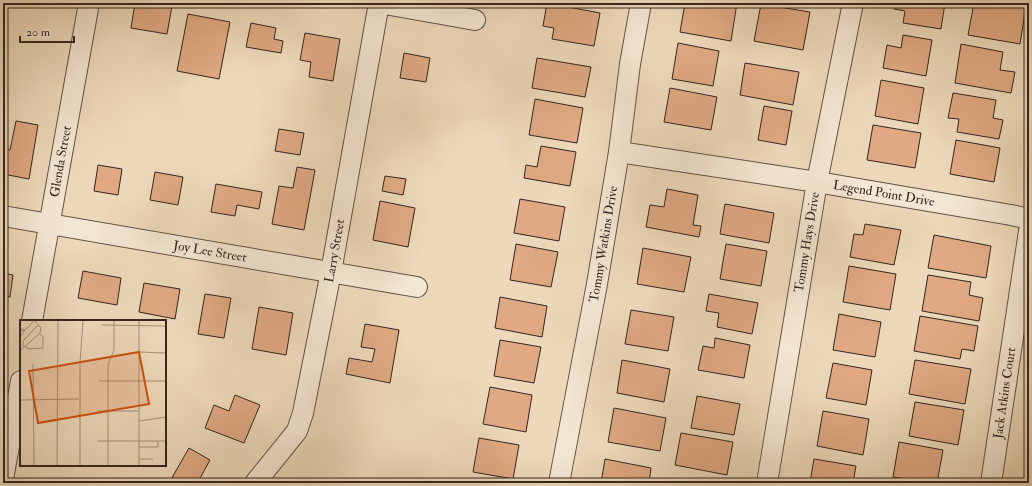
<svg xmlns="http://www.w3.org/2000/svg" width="1032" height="486" font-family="'IM FELL Double Pica',serif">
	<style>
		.building { fill: #e0a983; stroke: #332620 }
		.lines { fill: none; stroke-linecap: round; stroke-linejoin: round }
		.minor-casing { stroke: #625346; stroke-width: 22 }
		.minor { stroke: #f3e6d2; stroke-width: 20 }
		.labels { text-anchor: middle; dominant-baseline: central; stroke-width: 3; stroke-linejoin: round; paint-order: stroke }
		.street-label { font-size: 13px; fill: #332620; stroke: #f3e6d2 }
		.inset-road { fill: none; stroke: #a3917c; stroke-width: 1 }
		.view { fill: #cd510f; fill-opacity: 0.15; stroke: #cd510f; stroke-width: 2 }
		.inset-edge { fill: none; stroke: #332620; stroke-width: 2 }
	</style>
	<rect width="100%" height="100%" fill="#edd9ba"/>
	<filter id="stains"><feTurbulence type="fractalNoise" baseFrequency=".005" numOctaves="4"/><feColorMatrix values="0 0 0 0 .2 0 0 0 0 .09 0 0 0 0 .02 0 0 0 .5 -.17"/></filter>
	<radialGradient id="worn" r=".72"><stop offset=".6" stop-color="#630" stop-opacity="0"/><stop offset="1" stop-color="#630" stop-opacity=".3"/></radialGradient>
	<g class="building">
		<polygon points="135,3 155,3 172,6 167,34 131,28"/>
		<polygon points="547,3 600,13 594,46 552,39 554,28 543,26"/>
		<polygon points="685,3 737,3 731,41 680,32"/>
		<polygon points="895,3 945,3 941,29 903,23 905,11 894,9"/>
		<polygon points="974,3 1008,3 1026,6 1020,44 968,35"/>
		<polygon points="761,4 810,12 803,50 754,41"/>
		<polygon points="188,14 230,22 219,79 177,71"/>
		<polygon points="251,23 276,28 274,39 283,41 281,53 246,47"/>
		<polygon points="305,33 340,39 333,81 309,77 311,62 300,60"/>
		<polygon points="903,35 932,40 926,76 883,68 887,45 901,48"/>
		<polygon points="678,43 719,51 713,86 672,79"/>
		<polygon points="961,44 1003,52 1000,70 1015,72 1011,93 955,83"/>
		<polygon points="404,53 430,58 426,82 400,78"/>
		<polygon points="537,58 591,67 585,97 532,88"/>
		<polygon points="745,63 799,72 793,105 740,95"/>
		<polygon points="881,80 924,88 918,124 875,116"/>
		<polygon points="670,88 717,97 711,130 664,122"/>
		<polygon points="953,93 996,100 993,118 1003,120 999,139 957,132 959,119 948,118"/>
		<polygon points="535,99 583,108 577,143 529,135"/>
		<polygon points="764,106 792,111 786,145 758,140"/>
		<polygon points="16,121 38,125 29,179 3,174 3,149 10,150"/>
		<polygon points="873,125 921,133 915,168 867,160"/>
		<polygon points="279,129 304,133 300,155 275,151"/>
		<polygon points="956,140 1000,148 994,182 950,174"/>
		<polygon points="541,146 576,152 570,186 524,178 526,165 537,167"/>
		<polygon points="98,165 122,169 118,195 94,191"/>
		<polygon points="297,167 315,170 304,230 272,224 279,186 293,188"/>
		<polygon points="155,172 183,177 178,205 150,200"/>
		<polygon points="385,176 406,179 403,195 382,191"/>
		<polygon points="216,184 262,192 259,209 237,205 235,216 211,212"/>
		<polygon points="667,189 698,195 693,225 701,226 699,237 646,227 650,205 664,207"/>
		<polygon points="520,199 565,207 559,241 514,233"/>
		<polygon points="380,201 415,208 408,247 373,240"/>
		<polygon points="725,204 774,213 769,243 720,234"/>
		<polygon points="865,224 901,230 894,265 850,257 854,234 863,235"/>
		<polygon points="934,235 991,246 986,278 928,268"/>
		<polygon points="516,244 558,252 551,287 510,280"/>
		<polygon points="726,244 767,251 761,286 720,279"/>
		<polygon points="643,248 691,257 684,292 637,284"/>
		<polygon points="3,256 6,257 3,273 13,275 10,297 3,296"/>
		<polygon points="849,266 896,274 890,310 843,302"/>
		<polygon points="83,271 121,278 117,305 78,298"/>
		<polygon points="928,275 971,282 969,295 983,298 979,321 922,311"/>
		<polygon points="144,283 180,289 175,319 139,312"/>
		<polygon points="205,294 231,298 224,338 198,334"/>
		<polygon points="709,294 758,303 752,334 717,327 719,313 706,311"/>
		<polygon points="500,297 547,306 542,337 495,328"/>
		<polygon points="259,307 293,313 286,355 252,349"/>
		<polygon points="631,310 674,317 668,351 625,344"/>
		<polygon points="839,314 881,322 875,357 833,350"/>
		<polygon points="920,316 978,326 974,351 962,349 960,359 914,351"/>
		<polygon points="365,324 399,330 390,383 346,374 349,358 372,362 375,349 361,347"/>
		<polygon points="715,338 750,345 744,378 698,370 703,346 714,348"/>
		<polygon points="500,340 541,347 534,383 494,376"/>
		<polygon points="622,360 670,369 664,402 617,393"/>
		<polygon points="915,360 971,369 965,404 909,394"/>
		<polygon points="833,363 872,370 866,405 826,398"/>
		<polygon points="490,387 532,395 526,432 483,424"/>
		<polygon points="235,395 260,405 244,443 205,428 214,405 229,411"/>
		<polygon points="697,396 740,404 734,435 691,428"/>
		<polygon points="915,402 964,410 958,445 909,436"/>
		<polygon points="614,408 666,418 660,451 608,442"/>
		<polygon points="823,411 869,419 863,455 817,446"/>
		<polygon points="681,433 733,442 727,475 675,465"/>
		<polygon points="479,438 519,445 513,479 473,472"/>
		<polygon points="899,442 943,450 937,483 929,483 893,477"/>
		<polygon points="189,448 210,460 198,482 201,483 169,483"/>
		<polygon points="605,459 651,468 649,483 601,483"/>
		<polygon points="814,459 856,466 853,483 816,483 810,482"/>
	</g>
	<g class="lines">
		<defs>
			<g id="minor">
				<polyline points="379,3 475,20"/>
				<path id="s1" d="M 619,152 L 817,182 L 1011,215 L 1029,219"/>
				<path id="s2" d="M 3,216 L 417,287"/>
				<path id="s3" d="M 32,321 L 89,3"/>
				<polyline points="3,479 21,381"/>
				<path id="s4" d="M 255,483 L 297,431 L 303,413 L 331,272 L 379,3"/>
				<path id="s5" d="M 559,483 L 597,284 L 619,152 L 630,64 L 641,3"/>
				<path id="s6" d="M 767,483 L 817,182 L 853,3"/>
				<path id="s7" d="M 991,483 L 1029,231"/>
			</g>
		</defs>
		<use href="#minor" class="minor-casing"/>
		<use href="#minor" class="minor"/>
	</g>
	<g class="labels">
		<g class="street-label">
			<text stroke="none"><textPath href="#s3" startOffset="162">Glenda Street</textPath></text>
			<text stroke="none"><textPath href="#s1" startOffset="268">Legend Point Drive</textPath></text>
			<text stroke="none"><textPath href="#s6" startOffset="244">Tommy Hays Drive</textPath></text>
			<text stroke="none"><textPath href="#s5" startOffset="243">Tommy Watkins Drive</textPath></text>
			<text stroke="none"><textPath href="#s2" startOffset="210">Joy Lee Street</textPath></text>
			<text stroke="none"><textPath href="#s4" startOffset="251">Larry Street</textPath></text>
			<text stroke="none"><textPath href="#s7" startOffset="91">Jack Atkins Court</textPath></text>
		</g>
	</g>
	<g transform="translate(20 320)">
		<rect width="146" height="146" fill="#edd9ba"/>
		<path class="inset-road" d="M 81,5 L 146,6M 0,8 L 5,10 L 0,17M 0,11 L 5,10 L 15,0M 5,26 L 8,29 L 23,28 L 23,17 L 19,13M 3,27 L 3,21 L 18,5M 0,31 L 20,13 L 21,8 L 15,1M 119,32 L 146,33M 13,44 L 14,146M 79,61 L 146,61M 0,80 L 59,79M 77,91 L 119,91M 119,101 L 146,97M 78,121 L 146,121M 119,127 L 138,127 L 138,121M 119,139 L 133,139M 37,146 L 38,0M 60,146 L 60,43 L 63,0M 88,146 L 88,45 L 94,30 L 94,0M 119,146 L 119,0"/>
		<path class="view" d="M 119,32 L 129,84 L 18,103 L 9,51 Z"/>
		<rect width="146" height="146" class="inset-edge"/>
	</g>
	<rect width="1032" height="486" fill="none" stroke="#edd9ba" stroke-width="16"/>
	<rect x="4" y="4" width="1024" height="478" fill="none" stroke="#332620" stroke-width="2"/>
	<rect x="8" y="8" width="1016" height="470" fill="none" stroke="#332620"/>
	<path d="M20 36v6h54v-6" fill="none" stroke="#332620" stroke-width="2"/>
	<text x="26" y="36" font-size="12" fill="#332620" stroke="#f3e6d2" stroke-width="3" paint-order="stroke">20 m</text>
	<rect width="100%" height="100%" filter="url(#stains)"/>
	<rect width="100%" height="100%" fill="url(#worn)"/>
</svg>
